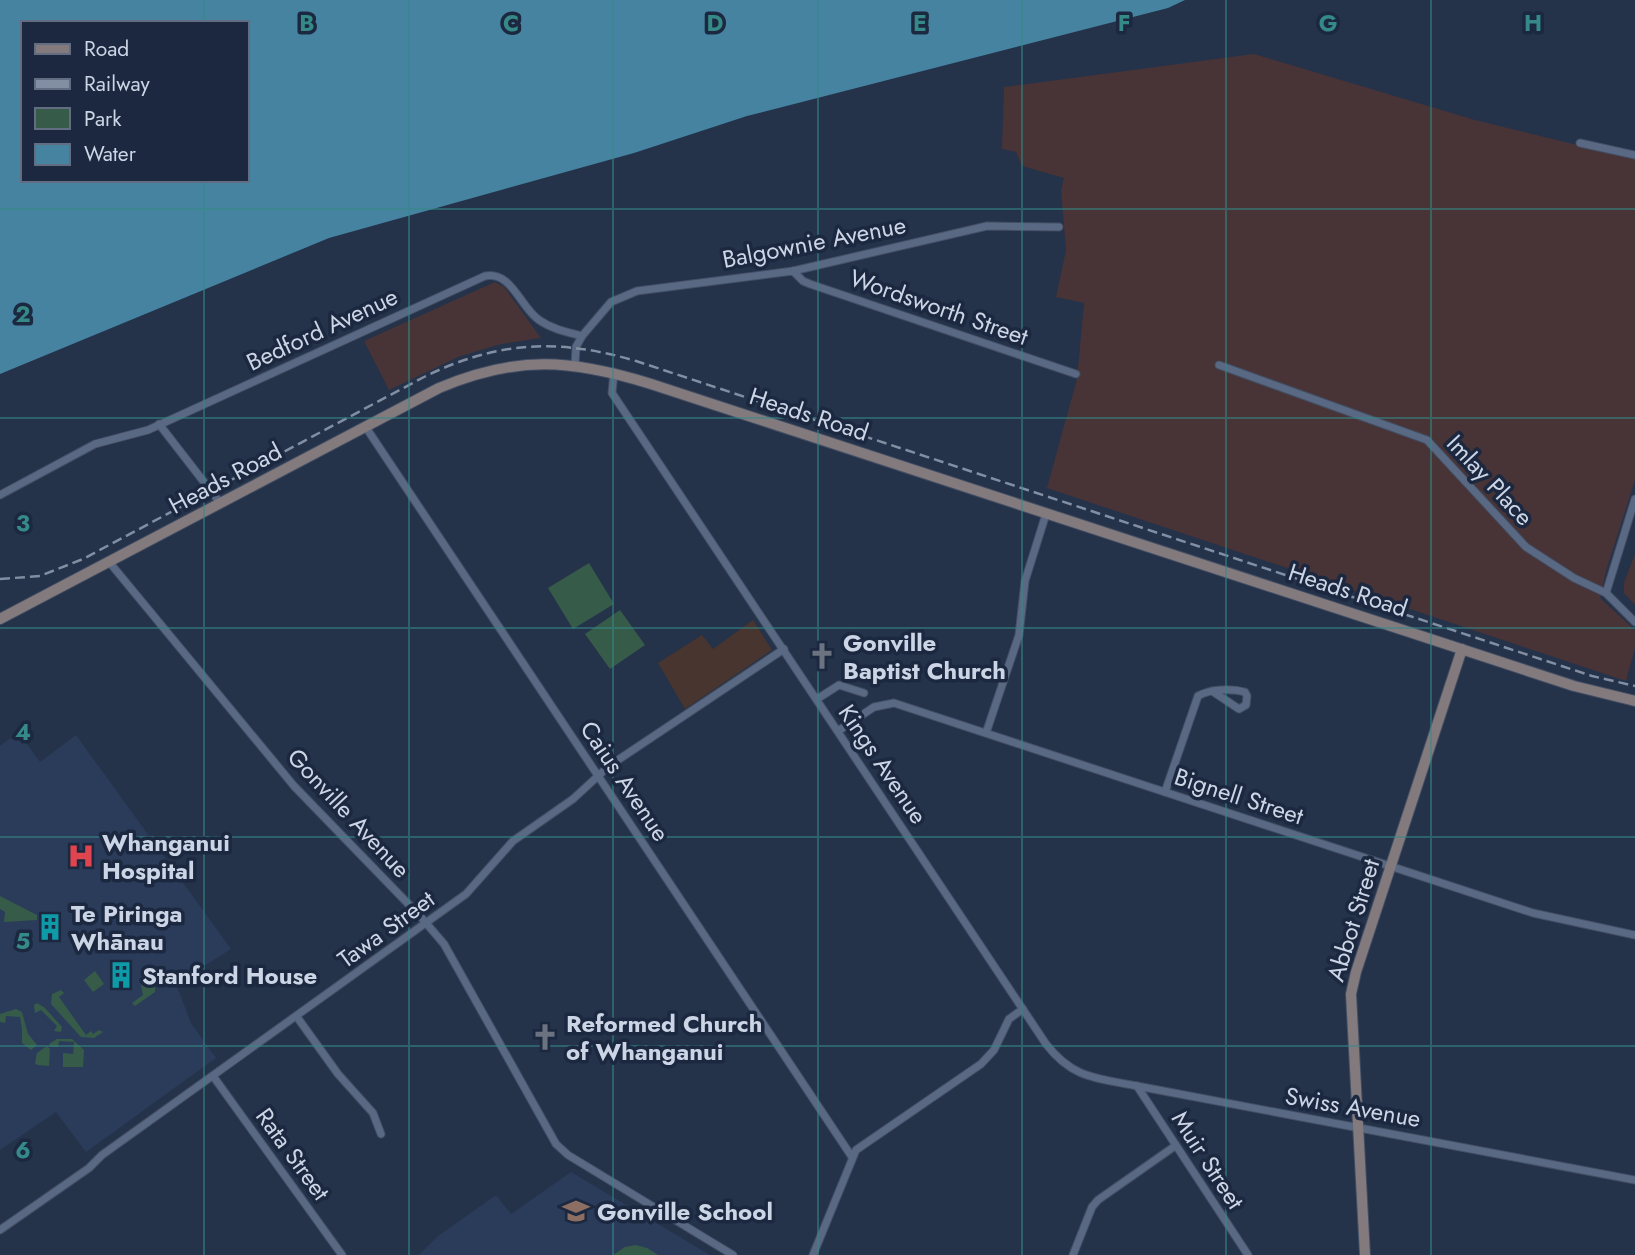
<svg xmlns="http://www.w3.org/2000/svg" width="1635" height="1255" font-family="Jost,sans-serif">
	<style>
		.commercial { fill: #48352f }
		.industrial { fill: #483436 }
		.built { fill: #2b3c5a }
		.green { fill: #365b49 }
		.water { fill: #4683a1; fill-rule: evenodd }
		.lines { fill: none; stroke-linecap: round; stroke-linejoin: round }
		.street-casing { stroke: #424e63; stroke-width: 9 }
		.secondary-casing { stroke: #424e63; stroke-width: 12 }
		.street { stroke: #596984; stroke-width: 7 }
		.secondary { stroke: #837a7e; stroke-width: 10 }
		.rail { stroke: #828ea1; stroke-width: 2.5; stroke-dasharray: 10 5; stroke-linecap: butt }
		.grid { fill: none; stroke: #358986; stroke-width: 2; stroke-opacity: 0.55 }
		.labels { text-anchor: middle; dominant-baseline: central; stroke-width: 7; stroke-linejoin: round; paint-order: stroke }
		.street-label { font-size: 24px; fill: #ccd5e5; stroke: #1b2840 }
		.poi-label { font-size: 24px; font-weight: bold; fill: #ccd5e5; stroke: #1b2840; text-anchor: start }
		.grid-label { font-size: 23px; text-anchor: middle; font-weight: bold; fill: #358986; stroke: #1b2840; stroke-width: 7; stroke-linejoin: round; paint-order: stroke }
	</style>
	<rect width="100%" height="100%" fill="#24324a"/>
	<polygon class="commercial" points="753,620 772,650 685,709 658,663 702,635 713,649"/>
	<g class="industrial">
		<polygon points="1254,54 1475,120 1635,159 1635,480 1606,571 1600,598 1635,630 1635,648 1626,681 1047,488 1077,379 1084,303 1056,297 1066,250 1061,190 1064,178 1022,166 1016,152 1002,149 1004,87"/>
		<polygon points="495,282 504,287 541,338 501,344 458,357 389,390 364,341"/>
		<polygon points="1635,554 1635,605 1624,593 1624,583"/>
	</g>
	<g class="built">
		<polygon points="18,732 40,762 76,735 231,949 176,984 191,1023 216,1058 86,1152 56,1112 0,1150 0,746"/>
		<polygon points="571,1172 710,1255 419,1255 438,1236 496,1195 511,1214"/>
	</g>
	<g class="green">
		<polygon points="589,563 614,604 573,629 548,588"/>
		<polygon points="620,610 645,645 610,669 585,634"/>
		<polygon points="0,896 37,915 37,920 4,922 5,912 0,909"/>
		<polygon points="95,971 104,984 93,992 84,980"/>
		<polygon points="155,982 155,992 135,1006 132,1003 143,995 141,985 150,986"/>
		<polygon points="61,990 64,993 59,997 86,1035 91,1031 93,1034 99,1030 103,1032 94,1038 81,1037 51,1004 52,994"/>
		<polygon points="37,1003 45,1008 62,1027 61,1032 54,1031 57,1026 41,1010 35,1013 34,1005"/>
		<polygon points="16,1009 22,1012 28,1034 37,1045 31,1050 22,1043 22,1029 20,1017 6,1016 5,1023 0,1022 0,1014"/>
		<polygon points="57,1039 72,1039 84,1050 83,1067 63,1067 63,1053 73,1054 74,1042 59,1041 58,1047 51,1047 49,1044"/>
		<polygon points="47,1046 50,1049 49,1066 37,1065 35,1063 37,1053"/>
		<polygon points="636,1245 647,1248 658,1255 613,1255 625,1247"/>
	</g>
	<path class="water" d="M 0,0 L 1185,0 L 1168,8 L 747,116 L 634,153 L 329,238 L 0,374 ZM 23,23 L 247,23 L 247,180 L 23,180 Z"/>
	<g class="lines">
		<defs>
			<g id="street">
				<polyline points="1580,143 1635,155"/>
				<polyline points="793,271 803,281 810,284 1076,374"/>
				<polyline points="575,365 576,347 582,336 611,302 637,291 793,271 987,226 1059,227"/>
				<polyline points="1219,365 1427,440 1526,547 1574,578 1606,593 1635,622"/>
				<path d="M 614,372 L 612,393 L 1046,1044 C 1073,1079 1097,1078 1137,1086 L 1635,1180"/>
				<polyline points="159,424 221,504"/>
				<polyline points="365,426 852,1157"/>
				<path d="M 0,495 L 95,444 L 148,430 L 485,276 C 512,271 520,307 539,320 C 552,329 567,332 582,336"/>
				<polyline points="110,563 294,786 420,916 444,944 556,1144 568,1155 733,1255"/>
				<polyline points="1606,593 1635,499"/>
				<polyline points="817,699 839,685 864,693"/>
				<polyline points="838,731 874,707 894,703 1533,913 1635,935"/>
				<polyline points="986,733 1019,635 1025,581 1046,514"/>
				<path d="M 1165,792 L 1198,696 C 1210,689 1231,688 1245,692 L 1247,696 L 1246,705 L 1239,709 L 1212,691"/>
				<polyline points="297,1017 338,1074 373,1113 381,1134"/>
				<polyline points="213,1076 342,1255"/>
				<polyline points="1137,1086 1248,1255"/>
				<polyline points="0,1230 89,1168 102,1155 466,894 513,841 573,799 609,766 784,649"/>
				<polyline points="813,1255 856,1150 981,1064 994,1050 1009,1019 1023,1009"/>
				<polyline points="1073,1255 1092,1207 1098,1200 1175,1146"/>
			</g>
			<g id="secondary">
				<path d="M 0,619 L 439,388 C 517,355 571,359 651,384 L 1574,686 L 1635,701"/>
				<polyline points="1365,1255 1351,994 1356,972 1462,649"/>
			</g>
		</defs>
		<use href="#street" class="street-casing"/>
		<use href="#secondary" class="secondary-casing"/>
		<use href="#street" class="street"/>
		<use href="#secondary" class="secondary"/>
		<path class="rail" d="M 0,579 L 40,576 L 83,559 L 424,377 C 497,341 558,338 636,361 L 1592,676 L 1635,686"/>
	</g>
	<path class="grid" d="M 204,0 L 204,23M 409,0 L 409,1255M 613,0 L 613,1255M 818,0 L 818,1255M 1022,0 L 1022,1255M 1226,0 L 1226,1255M 1431,0 L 1431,1255M 204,180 L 204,1255M 0,209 L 1635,209M 0,418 L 1635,418M 0,628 L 1635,628M 0,837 L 1635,837M 0,1046 L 1635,1046"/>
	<defs>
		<symbol id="church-bare" viewBox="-9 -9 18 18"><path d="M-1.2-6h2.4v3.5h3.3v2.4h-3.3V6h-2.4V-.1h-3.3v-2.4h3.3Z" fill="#6b7280" stroke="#1b2840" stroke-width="2.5" paint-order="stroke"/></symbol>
		<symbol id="hospital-bare" viewBox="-9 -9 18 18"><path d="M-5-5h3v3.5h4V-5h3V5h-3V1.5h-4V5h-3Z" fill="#e0444e" stroke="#1b2840" stroke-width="2.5" paint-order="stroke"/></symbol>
		<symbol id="building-bare" viewBox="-9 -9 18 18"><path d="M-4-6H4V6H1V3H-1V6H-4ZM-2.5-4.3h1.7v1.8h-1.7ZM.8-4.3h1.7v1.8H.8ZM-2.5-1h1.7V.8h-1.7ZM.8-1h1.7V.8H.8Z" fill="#0f9aa8" stroke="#1b2840" stroke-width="2.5" paint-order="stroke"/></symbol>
		<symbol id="school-bare" viewBox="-9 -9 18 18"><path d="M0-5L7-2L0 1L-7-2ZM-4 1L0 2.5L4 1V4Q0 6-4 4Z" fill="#8d6e63" stroke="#1b2840" stroke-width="2.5" paint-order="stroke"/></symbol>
	</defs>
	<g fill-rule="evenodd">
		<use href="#church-bare" x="803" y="637" width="38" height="38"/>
		<use href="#hospital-bare" x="62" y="837" width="38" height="38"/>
		<use href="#building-bare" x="31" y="908" width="38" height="38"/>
		<use href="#building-bare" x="102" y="956" width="38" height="38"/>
		<use href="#church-bare" x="526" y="1018" width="38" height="38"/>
		<use href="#school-bare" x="557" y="1192" width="38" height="38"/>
	</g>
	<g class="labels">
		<g class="street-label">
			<text transform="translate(814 242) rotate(-11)">Balgownie Avenue</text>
			<text transform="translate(939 307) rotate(19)">Wordsworth Street</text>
			<text transform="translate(322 329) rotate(-25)">Bedford Avenue</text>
			<text transform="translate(809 414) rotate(18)">Heads Road</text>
			<text transform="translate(225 478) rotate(-28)">Heads Road</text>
			<text transform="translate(1490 480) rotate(47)">Imlay Place</text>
			<text transform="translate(1348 590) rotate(18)">Heads Road</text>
			<text transform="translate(883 764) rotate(56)">Kings Avenue</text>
			<text transform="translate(625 781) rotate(56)">Caius Avenue</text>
			<text transform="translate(1239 796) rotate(18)">Bignell Street</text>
			<text transform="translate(349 813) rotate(47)">Gonville Avenue</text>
			<text transform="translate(1353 920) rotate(-73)">Abbot Street</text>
			<text transform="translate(386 929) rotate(-36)">Tawa Street</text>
			<text transform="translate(1353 1107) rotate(10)">Swiss Avenue</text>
			<text transform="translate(293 1154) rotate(54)">Rata Street</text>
			<text transform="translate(1208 1160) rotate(57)">Muir Street</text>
		</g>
		<g class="poi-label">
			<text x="843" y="642">Gonville<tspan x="843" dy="28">Baptist Church</tspan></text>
			<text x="102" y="842">Whanganui<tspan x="102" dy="28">Hospital</tspan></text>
			<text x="71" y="913">Te Piringa<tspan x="71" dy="28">Whānau</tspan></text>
			<text x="142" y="975">Stanford House</text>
			<text x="566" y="1023">Reformed Church<tspan x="566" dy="28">of Whanganui</tspan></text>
			<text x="597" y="1211">Gonville School</text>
		</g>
	</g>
	<g class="grid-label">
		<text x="307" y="31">B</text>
		<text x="511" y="31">C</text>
		<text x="715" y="31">D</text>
		<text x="920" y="31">E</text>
		<text x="1124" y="31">F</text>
		<text x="1328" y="31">G</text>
		<text x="1533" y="31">H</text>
		<text x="23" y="322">2</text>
		<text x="23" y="531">3</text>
		<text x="23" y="740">4</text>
		<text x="23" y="949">5</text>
		<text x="23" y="1158">6</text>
	</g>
	<rect x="21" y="21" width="228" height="161" fill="#1b2840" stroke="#626d82" stroke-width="2"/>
	<rect x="35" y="44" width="35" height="10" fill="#837a7e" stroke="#626d82" stroke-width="2"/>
	<text x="84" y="56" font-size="21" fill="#ccd5e5">Road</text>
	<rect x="35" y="79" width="35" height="10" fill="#828ea1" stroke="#626d82" stroke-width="2"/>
	<text x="84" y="91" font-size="21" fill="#ccd5e5">Railway</text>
	<rect x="35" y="108" width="35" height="21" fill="#365b49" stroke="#626d82" stroke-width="2"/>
	<text x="84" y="126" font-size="21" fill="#ccd5e5">Park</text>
	<rect x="35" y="144" width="35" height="21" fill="#4683a1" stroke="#626d82" stroke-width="2"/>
	<text x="84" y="161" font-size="21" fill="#ccd5e5">Water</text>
</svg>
